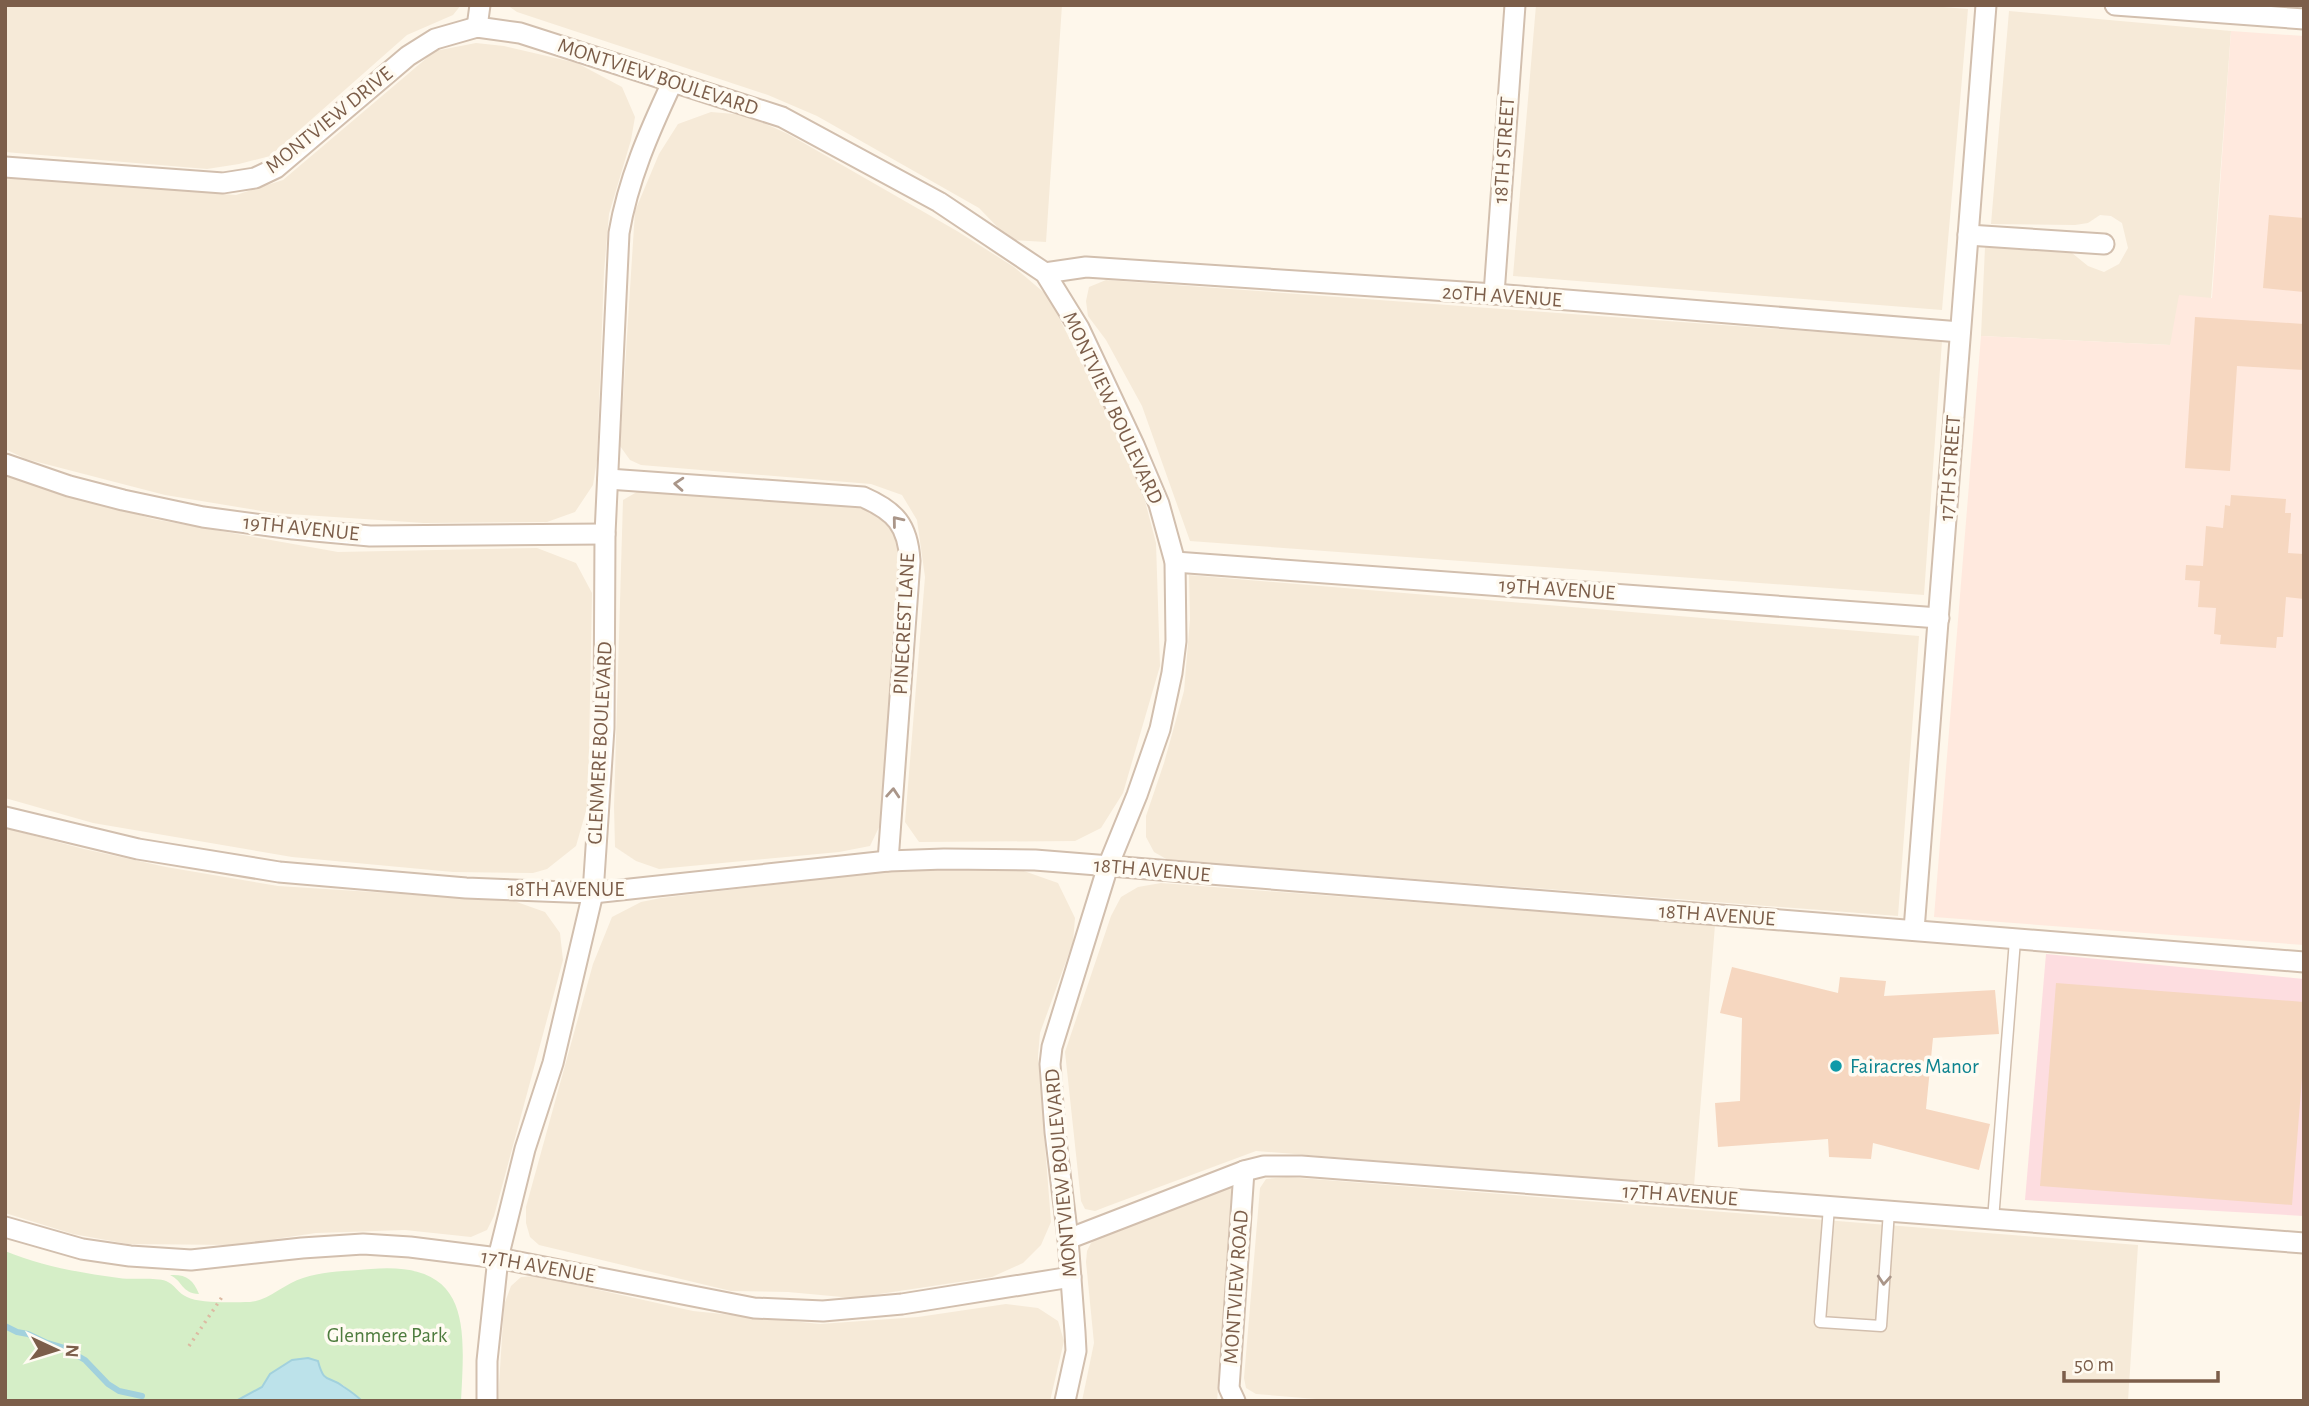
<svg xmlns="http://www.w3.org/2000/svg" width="2309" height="1406" font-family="'Alegreya Sans',sans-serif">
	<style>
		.residential { fill: #f6ead8 }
		.commercial { fill: #ffe9de }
		.medical { fill: #fddde0 }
		.green { fill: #d5eec7 }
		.water { fill: #bce2ea; stroke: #a2d1dd; stroke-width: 2 }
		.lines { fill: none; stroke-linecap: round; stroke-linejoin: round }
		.stream { stroke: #a2d1dd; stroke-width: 6 }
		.building { fill: #f6d7c0 }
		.lane-casing { stroke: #d2bfae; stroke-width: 13 }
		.street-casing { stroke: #d2bfae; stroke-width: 23 }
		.path { stroke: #dcbaa2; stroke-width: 3.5; stroke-dasharray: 2 5; stroke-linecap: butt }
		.lane { stroke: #fff; stroke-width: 10 }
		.street { stroke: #fff; stroke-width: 19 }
		.oneway { stroke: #aa9689 }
		.culture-dot { fill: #0f9aa8; stroke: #fffbf2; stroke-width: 2.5 }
		.labels { text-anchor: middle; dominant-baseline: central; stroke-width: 7; stroke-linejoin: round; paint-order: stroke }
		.street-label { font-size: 21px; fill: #7c5e4a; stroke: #fffbf2 }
		.culture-label { font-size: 21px; fill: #0d838f; stroke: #fffbf2; text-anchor: start }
		.park-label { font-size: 21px; fill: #4e7c3e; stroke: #fffbf2 }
	</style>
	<rect width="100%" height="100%" fill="#fef7eb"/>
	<g class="residential">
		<polygon points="5,5 461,5 453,15 407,35 270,156 239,164 207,169 5,152"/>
		<polygon points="507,5 1062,5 1046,242 1010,240 979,208 817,116 768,95 517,12"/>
		<polygon points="1536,5 1918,5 1968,9 1942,310 1513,276"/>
		<polygon points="2009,11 2231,31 2211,298 2170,345 1981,336 1985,247 2072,253 2088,266 2104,272 2119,264 2128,248 2122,223 2111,216 2100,215 2088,223 2075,225 1991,224"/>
		<polygon points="476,43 504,46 577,63 622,87 635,117 631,140 609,214 604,272 597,460 593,485 575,512 547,522 424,523 274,513 165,495 26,459 5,449 5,176 236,195 283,180 435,51"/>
		<polygon points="711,112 746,115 788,134 957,231 1014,267 1048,296 1138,474 1156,543 1160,666 1123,793 1101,828 1075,841 919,842 905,822 925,577 917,520 902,495 871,484 641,465 630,460 620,446 635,211 659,154 678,124"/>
		<polygon points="1106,280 1942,341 1924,595 1190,541 1142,406 1106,340 1088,316 1086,301 1089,287"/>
		<polygon points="5,474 153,519 338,552 537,548 576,563 592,593 588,804 576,846 547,869 533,873 453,872 292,857 93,823 5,798"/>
		<polygon points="642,489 870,509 889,522 901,549 880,825 870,846 839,852 659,869 636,861 615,847 614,807 623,500"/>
		<polygon points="1189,575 1919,636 1898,916 1168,860 1154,852 1146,837 1146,816 1164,763 1184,691 1190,619"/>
		<polygon points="5,828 84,849 166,867 278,886 514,901 545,912 560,933 563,960 494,1216 487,1230 471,1237 405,1230 316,1233 234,1245 128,1244 73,1234 5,1213"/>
		<polygon points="1015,868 1058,883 1075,918 1073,942 1040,1033 1038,1056 1051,1222 1041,1245 1023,1263 992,1277 853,1298 788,1292 731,1291 539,1245 530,1237 526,1223 526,1207 593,964 612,917 641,902 661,898 897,870"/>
		<polygon points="1161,883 1715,925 1694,1186 1256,1151 1108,1206 1095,1211 1085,1209 1081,1201 1065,1052 1111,916 1121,897 1138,887"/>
		<polygon points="1287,1177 2138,1245 2128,1401 1341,1401 1256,1394 1246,1388 1244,1378 1260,1188 1266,1179"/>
		<polygon points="1230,1187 1235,1192 1217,1401 1082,1401 1094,1343 1086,1262 1087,1251 1091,1243 1103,1234"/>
		<polygon points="536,1276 693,1311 820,1324 918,1317 1006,1304 1038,1308 1058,1321 1064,1341 1050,1401 498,1401 504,1305 511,1286 521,1277"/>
	</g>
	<polygon class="commercial" points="2231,31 2304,36 2304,945 1934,917 1981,336 2170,345 2179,295 2212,298"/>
	<polygon class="medical" points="2046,954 2304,979 2304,1216 2025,1200"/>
	<g class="green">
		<path d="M 5,1251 C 41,1266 81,1273 119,1278 C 132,1280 155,1277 166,1281 C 174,1284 179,1294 187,1297 C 200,1304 235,1302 250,1302 C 268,1301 285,1283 303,1278 C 325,1271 348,1271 371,1269 C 471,1261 465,1325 461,1401 L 362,1401 L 343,1385 L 332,1382 L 322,1374 L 318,1361 L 308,1358 L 292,1360 L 270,1374 L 262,1387 L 236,1401 L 5,1401 Z"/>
		<path d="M 170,1275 C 186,1274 193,1279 199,1294 C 181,1293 183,1281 170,1275 Z"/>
	</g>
	<path class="water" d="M 308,1358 L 318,1361 C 324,1385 329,1375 344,1387 C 350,1391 357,1396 362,1401 L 236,1401 L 262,1387 L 270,1374 L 292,1360 Z"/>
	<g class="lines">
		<polyline class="stream" points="5,1326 17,1332 28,1334 47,1343 64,1348 85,1360 108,1384 119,1391 142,1396"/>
	</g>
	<g class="building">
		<polygon points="2269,215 2304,218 2304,292 2263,288"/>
		<polygon points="2195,317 2304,324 2304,370 2237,366 2230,471 2185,468"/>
		<polygon points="2231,495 2286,499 2285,513 2291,513 2288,553 2304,554 2304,599 2286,597 2283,637 2277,637 2276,648 2220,644 2221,635 2214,634 2216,608 2198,607 2200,581 2185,580 2186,565 2203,566 2206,526 2223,528 2225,505 2230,506"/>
		<polygon points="1732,967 1838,993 1840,977 1886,981 1884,996 1995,990 1999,1034 1933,1038 1926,1109 1990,1124 1979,1170 1873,1143 1871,1159 1829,1157 1828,1139 1718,1147 1715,1103 1740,1101 1742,1018 1720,1013"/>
		<polygon points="2056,983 2304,1002 2304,1052 2292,1205 2040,1186"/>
	</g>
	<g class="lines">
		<defs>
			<g id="lane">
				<polyline points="1829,1207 1820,1322 1881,1326 1889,1211"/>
				<polyline points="1993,1220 2015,940"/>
			</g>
			<g id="street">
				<polyline points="2115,5 2304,19"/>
				<polyline points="477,27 480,5"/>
				<polyline points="5,167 223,183 255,178 276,168 408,56 435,39 477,27 520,33 782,117 939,202 1045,273 1079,328 1134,445 1159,504 1175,562 1176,641 1172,673 1160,729 1137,795 1108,866 1052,1047 1050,1064 1055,1132 1068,1239 1075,1332 1076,1351 1065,1401"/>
				<polyline points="1968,235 2104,244"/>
				<polyline points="1045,273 1086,267 1494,294 1960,332"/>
				<polyline points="1494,294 1515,5"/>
				<polyline points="5,464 69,486 123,500 203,517 293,529 370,536 605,534"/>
				<path d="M 608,479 L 863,497 C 895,511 908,525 910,561 L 888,861"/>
				<polyline points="1175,562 1939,618"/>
				<polyline points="5,817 138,849 279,872 466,888 593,893 888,861 944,859 1035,860 2304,962"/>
				<polyline points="1914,930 1986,5"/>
				<polyline points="5,1227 82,1249 130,1256 191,1260 302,1248 363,1244 410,1247 498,1258 754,1308 823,1311 902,1304 1071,1277"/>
				<polyline points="1068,1239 1244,1171 1264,1166 1301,1166 2304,1243"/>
				<path d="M 487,1401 L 487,1361 L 498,1258 L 525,1149 L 553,1063 L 593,893 L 604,728 L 605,534 L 619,233 C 628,180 649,132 672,83"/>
				<polyline points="1235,1401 1229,1388 1244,1171"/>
			</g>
		</defs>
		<use href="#lane" class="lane-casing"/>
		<use href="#street" class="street-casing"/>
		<polyline class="path" points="189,1346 222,1297"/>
		<use href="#lane" class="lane"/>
		<use href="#street" class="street"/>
	</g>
	<defs><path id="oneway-chevron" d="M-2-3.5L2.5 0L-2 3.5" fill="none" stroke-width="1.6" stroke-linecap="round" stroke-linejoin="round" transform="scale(1.75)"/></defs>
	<g class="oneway">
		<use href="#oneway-chevron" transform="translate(679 484) rotate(-176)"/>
		<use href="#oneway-chevron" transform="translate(897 521) rotate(-129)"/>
		<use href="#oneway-chevron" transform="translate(893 793) rotate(-86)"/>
		<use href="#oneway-chevron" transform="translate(1884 1280) rotate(94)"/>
	</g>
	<circle class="culture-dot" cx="1836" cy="1066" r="7"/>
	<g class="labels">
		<g class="street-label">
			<text transform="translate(658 77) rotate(18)">MONTVIEW BOULEVARD</text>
			<text transform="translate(329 120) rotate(-39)">MONTVIEW DRIVE</text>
			<text transform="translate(1504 150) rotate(-86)">18TH STREET</text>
			<text transform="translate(1502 296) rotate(4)">20TH AVENUE</text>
			<text transform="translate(1113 408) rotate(65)">MONTVIEW BOULEVARD</text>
			<text transform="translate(1950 468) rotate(-86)">17TH STREET</text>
			<text transform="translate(301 528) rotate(6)">19TH AVENUE</text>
			<text transform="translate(1557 589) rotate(4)">19TH AVENUE</text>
			<text transform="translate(904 624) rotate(-87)">PINECREST LANE</text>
			<text transform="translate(600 743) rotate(-87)">GLENMERE BOULEVARD</text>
			<text transform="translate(1152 870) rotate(5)">18TH AVENUE</text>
			<text x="566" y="889">18TH AVENUE</text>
			<text transform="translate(1717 915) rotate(4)">18TH AVENUE</text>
			<text transform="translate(1061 1173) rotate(-95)">MONTVIEW BOULEVARD</text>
			<text transform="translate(1680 1195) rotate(4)">17TH AVENUE</text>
			<text transform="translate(538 1266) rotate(10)">17TH AVENUE</text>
			<text transform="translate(1236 1287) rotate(-86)">MONTVIEW ROAD</text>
		</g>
		<g class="culture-label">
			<text x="1850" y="1066">Fairacres Manor</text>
		</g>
		<g class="park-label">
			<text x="387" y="1335">Glenmere Park</text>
		</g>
	</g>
	<rect width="2309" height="1406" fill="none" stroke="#7c5e4a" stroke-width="14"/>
	<g transform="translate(56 1350) rotate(94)" stroke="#fffbf2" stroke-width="5" paint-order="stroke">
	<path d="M0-5L12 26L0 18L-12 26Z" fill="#7c5e4a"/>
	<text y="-10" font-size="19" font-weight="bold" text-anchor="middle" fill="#7c5e4a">N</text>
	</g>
	<path d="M2064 1371v10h154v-10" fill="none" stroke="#7c5e4a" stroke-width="3.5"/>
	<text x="2074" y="1371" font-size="21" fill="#7c5e4a" stroke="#fffbf2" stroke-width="5" paint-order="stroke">50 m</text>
</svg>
